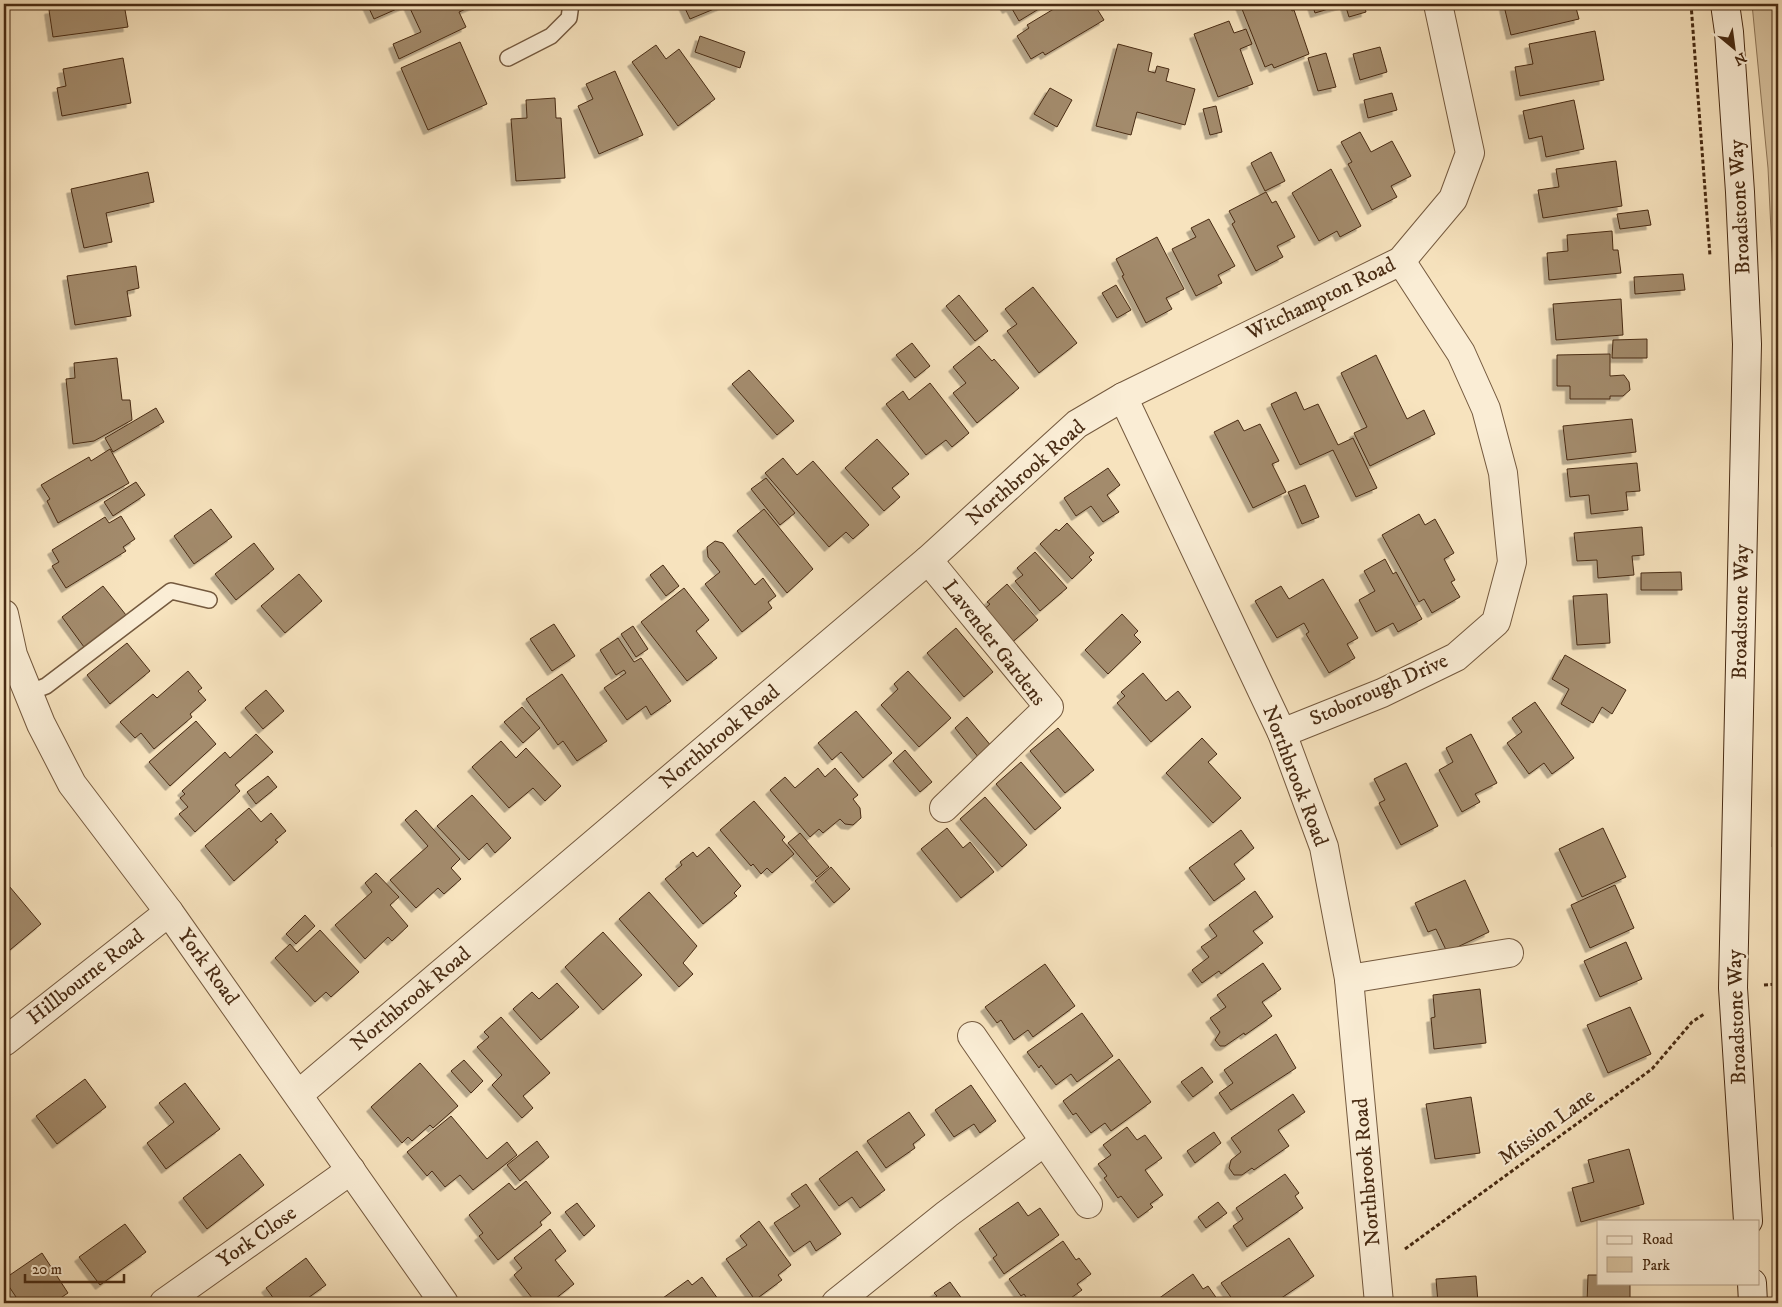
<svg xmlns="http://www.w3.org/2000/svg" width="1782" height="1307" font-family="'IM FELL DW Pica',serif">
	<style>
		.green { fill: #d9c4a1; stroke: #90785a }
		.building { fill: #a38b6c; stroke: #482b13; filter: url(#shadow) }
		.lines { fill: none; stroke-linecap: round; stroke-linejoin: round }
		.lane-casing { stroke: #74593e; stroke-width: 18 }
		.street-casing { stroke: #74593e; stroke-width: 30 }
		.secondary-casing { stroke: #482b13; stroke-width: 30 }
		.path { stroke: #482b13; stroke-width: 3; stroke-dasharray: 4 2.5; stroke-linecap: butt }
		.lane { stroke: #faedd5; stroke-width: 15 }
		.street { stroke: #faedd5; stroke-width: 28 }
		.secondary { stroke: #faedd5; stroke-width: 28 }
		.labels { text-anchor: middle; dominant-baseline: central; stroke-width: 4.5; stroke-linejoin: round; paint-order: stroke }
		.street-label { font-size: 21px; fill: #482b13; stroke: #faedd5 }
	</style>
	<defs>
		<filter id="shadow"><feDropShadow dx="-4.5" dy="4.5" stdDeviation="0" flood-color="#0004"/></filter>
	</defs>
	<rect width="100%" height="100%" fill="#f7e3be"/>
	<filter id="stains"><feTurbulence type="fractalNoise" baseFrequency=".004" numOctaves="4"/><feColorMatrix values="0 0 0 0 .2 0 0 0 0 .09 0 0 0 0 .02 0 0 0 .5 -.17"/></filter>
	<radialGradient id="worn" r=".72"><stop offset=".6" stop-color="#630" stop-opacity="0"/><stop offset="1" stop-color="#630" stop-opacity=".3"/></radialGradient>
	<g class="green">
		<polygon points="1752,4 1778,4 1778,376 1768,168"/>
		<polygon points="1778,617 1778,850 1772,847"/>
	</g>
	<g class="building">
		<polygon points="56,4 124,4 128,27 53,37 49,10 57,8"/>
		<polygon points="367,4 408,4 374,19"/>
		<polygon points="408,4 477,4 459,12 466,27 399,59 393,44 421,32"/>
		<polygon points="683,4 726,4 690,19"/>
		<polygon points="1004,4 1047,4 1019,21 1011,7 1007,9"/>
		<polygon points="1062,4 1094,4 1104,20 1045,55 1043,52 1031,59 1017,36 1029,28 1027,25"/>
		<polygon points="1240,4 1289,4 1292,11 1294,10 1309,54 1274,68 1272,64 1265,67"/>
		<polygon points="1312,4 1364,4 1366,12 1349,17 1345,4 1315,13"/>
		<polygon points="1512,4 1575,4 1579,19 1511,35 1504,6"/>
		<polygon points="1229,21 1234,33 1246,29 1252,44 1240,49 1253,84 1218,97 1194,34"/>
		<polygon points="1595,31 1604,80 1520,96 1515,67 1533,64 1529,44"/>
		<polygon points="700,36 745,52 740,68 695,52"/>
		<polygon points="460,42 487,104 428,130 401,68"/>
		<polygon points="1118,44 1152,53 1148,71 1155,73 1157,66 1169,69 1166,81 1195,89 1185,125 1137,112 1131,135 1096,126"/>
		<polygon points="656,45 666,59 679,49 715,99 678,126 632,62"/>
		<polygon points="1380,47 1387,72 1360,80 1353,54"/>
		<polygon points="1326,53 1336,87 1318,91 1308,58"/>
		<polygon points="123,58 131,103 62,116 57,88 66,86 63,69"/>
		<polygon points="615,71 643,135 599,154 578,106 593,99 586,84"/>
		<polygon points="1050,88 1072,100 1057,127 1034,114"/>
		<polygon points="1392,93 1397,110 1368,118 1364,100"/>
		<polygon points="555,98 556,118 561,118 565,178 516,181 511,119 527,118 526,100"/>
		<polygon points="1574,100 1584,149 1546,157 1542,136 1529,139 1523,111"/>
		<polygon points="1216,106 1222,132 1210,135 1203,109"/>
		<polygon points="1360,132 1371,152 1392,141 1411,176 1391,186 1397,197 1372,210 1348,164 1352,162 1341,142"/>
		<polygon points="1271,152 1285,181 1265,191 1251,163"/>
		<polygon points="1616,161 1622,206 1543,218 1538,190 1559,187 1556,169"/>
		<polygon points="1331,169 1361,226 1340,237 1337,231 1319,241 1292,193"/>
		<polygon points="148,172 154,202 106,213 112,242 84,248 71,189"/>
		<polygon points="1266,192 1272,203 1276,201 1295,237 1277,246 1283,257 1256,271 1232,224 1235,222 1229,211"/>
		<polygon points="1648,210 1651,225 1620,229 1617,214"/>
		<polygon points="1209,219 1235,266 1218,275 1222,283 1196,296 1172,249 1196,237 1191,228"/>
		<polygon points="1612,231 1613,250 1618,250 1621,273 1549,280 1547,253 1568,251 1567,235"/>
		<polygon points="1157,237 1184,289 1166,298 1172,309 1146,323 1122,276 1124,275 1116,259"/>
		<polygon points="136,266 139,288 127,291 131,316 75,325 67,276"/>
		<polygon points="1683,274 1685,290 1635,294 1634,277"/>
		<polygon points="1116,285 1131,310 1117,318 1102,293"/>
		<polygon points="1033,287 1077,343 1039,373 1007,331 1017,324 1005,309"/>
		<polygon points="959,295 988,331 975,341 946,306"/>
		<polygon points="1621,299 1623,335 1556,340 1553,304"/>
		<polygon points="1647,339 1647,358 1612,358 1613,340"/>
		<polygon points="912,343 930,366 915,378 896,355"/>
		<polygon points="979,346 992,361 994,359 1019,388 977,423 953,393 966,383 953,367"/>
		<polygon points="1610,354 1610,376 1624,375 1629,382 1630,390 1623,396 1610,396 1610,399 1570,399 1570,386 1557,386 1557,355"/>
		<polygon points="1376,355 1407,419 1424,410 1435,434 1370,466 1354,433 1367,427 1341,373"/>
		<polygon points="117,358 122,400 130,400 132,420 94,441 73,444 66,379 75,378 74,363"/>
		<polygon points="749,370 794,421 777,435 732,384"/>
		<polygon points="930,383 969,433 952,447 946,440 926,455 886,404 903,391 909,400"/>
		<polygon points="1296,392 1304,410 1318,404 1338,445 1353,438 1377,488 1356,497 1333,450 1300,465 1271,404"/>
		<polygon points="156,408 164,422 113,452 105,438"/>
		<polygon points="1632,419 1636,452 1567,460 1563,426"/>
		<polygon points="1238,420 1244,431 1260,424 1279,461 1272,464 1286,492 1253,508 1214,432"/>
		<polygon points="877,439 909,474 892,488 900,497 884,511 845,468"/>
		<polygon points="110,449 129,483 58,523 47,501 50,499 41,485 89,457 91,461"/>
		<polygon points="783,458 797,475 813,461 869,525 853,539 846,532 829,547 765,473"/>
		<polygon points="1637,463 1640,491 1626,492 1628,510 1591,514 1589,495 1570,497 1567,469"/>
		<polygon points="1108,468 1120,485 1107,495 1119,512 1103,522 1091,506 1076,516 1064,498"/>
		<polygon points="766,478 795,513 780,525 751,489"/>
		<polygon points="136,482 145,495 113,516 104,502"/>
		<polygon points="1305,485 1319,517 1302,524 1288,492"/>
		<polygon points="211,509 232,537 194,564 174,536"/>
		<polygon points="764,509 813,569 787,593 737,531"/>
		<polygon points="1419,514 1425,525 1435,519 1454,553 1444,559 1455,580 1451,582 1460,597 1432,613 1424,599 1419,602 1382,535"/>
		<polygon points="121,516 135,539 123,547 126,551 66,588 52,566 59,562 52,550 105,517 109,523"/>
		<polygon points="1067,523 1094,553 1089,557 1092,560 1072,579 1040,544 1056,529 1059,531"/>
		<polygon points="1642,527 1644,555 1632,556 1634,575 1598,578 1597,560 1577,561 1574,533"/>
		<polygon points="715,541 723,543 755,585 763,578 776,596 768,602 772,608 742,632 705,584 720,572 708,557 707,547"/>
		<polygon points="254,543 274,569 236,600 215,574"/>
		<polygon points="1035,552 1067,588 1040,611 1015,581 1023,575 1017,568"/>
		<polygon points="1385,559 1393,574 1396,572 1422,619 1398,632 1393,623 1376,632 1359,600 1375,591 1364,571"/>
		<polygon points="663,565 679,586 666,596 650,575"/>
		<polygon points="1681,572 1682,590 1641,590 1641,573"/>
		<polygon points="299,574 322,601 285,633 261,606"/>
		<polygon points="1323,579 1358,638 1347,644 1355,658 1329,673 1306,634 1309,632 1304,623 1277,638 1255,601 1281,586 1289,599"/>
		<polygon points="1007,584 1038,620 1009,645 981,612 990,604 987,602"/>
		<polygon points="103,586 126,615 84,647 62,617"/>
		<polygon points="684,588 709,620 696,631 717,658 687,681 641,622"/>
		<polygon points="1607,594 1610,643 1577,645 1573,596"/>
		<polygon points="1122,614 1138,631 1134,635 1141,642 1108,674 1085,650"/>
		<polygon points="554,624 575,656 552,671 530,639"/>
		<polygon points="633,626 648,649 636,657 621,634"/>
		<polygon points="956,628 993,672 964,697 927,653"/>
		<polygon points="618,638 634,662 641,658 671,701 651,715 646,706 627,720 604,688 626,673 624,670 616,675 600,650"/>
		<polygon points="127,643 150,671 110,704 87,675"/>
		<polygon points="1565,655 1626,690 1612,714 1602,707 1593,723 1561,704 1569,689 1552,679"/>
		<polygon points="188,671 202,688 198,691 206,700 190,714 192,717 154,749 141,733 135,738 120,722 153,694 157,698"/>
		<polygon points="908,671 951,718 919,747 881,705 898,689 894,684"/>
		<polygon points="1143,673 1166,701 1178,691 1191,707 1151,742 1117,703 1125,696 1121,692"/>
		<polygon points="562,674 607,741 577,761 563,741 558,745 526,699"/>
		<polygon points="266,690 284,711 263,729 245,708"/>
		<polygon points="1535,702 1574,758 1552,774 1544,763 1529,774 1507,743 1522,732 1512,718"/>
		<polygon points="522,707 540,728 523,743 504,722"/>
		<polygon points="856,711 892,753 863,778 841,752 832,760 818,743"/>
		<polygon points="967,717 992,747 979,758 955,728"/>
		<polygon points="196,721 216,744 170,786 149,762"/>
		<polygon points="1058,728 1094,770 1065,793 1030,751"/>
		<polygon points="256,734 273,752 235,785 240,791 195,832 179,814 188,807 180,798 185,794 182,791 225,752 230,758"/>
		<polygon points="1471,734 1497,783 1475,794 1480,802 1462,812 1439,770 1453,762 1446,748"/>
		<polygon points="1202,738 1217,754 1208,762 1241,798 1213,823 1166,773"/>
		<polygon points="501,741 516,758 526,748 561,786 545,801 533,788 509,808 472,767"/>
		<polygon points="905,750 932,782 920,792 893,761"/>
		<polygon points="1021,762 1061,808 1035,830 996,784"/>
		<polygon points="1406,763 1438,826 1401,845 1379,803 1385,800 1374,779"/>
		<polygon points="818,768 825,777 835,768 858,795 853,799 860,808 861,818 853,825 845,824 840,819 823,833 819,829 810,837 770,790 785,777 795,788"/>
		<polygon points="268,776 277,787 256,804 247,792"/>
		<polygon points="472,795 511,838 495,853 487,843 469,860 437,826"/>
		<polygon points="985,797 1027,845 1002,867 960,819"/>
		<polygon points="754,801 785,837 782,840 794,854 772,873 767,868 761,874 753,864 751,866 720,830"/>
		<polygon points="249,808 261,822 271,813 286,831 275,840 278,842 234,881 205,846"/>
		<polygon points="416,810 460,859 451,868 461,879 444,894 438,888 416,908 390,880 428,846 405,820"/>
		<polygon points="947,828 963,848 970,842 994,872 961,898 921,849"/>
		<polygon points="1603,828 1626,877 1582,897 1559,849"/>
		<polygon points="1241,830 1254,848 1234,864 1245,879 1214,901 1189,868"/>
		<polygon points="800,833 829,867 817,877 788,843"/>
		<polygon points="709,847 741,886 734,893 737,896 703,924 665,879 682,865 680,862 693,852 697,857"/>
		<polygon points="831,867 850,889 834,903 815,881"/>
		<polygon points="376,873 399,897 390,905 408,926 392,941 388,937 365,959 335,925 372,892 365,883"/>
		<polygon points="4,880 41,924 4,955"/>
		<polygon points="1465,880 1489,932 1447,952 1436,929 1428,932 1415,903"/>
		<polygon points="1615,885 1634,928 1590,948 1571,905"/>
		<polygon points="1255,891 1273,917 1253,931 1263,943 1221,974 1219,971 1202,983 1192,970 1209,957 1201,947 1217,936 1209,925"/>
		<polygon points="649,892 697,946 683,963 693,974 679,987 619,919"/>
		<polygon points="305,915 315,926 296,944 286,934"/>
		<polygon points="320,930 359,972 331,997 326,992 315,1002 275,958 290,944 297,952"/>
		<polygon points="603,932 642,975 603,1010 565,967"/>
		<polygon points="1626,942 1642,979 1600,997 1584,961"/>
		<polygon points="1263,963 1281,989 1262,1002 1272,1016 1245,1035 1244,1033 1225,1046 1220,1046 1215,1040 1220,1032 1210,1018 1226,1007 1217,995"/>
		<polygon points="1045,964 1075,1006 1033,1037 1028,1030 1014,1040 1001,1020 997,1023 985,1007"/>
		<polygon points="557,983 579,1007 541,1040 513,1009 532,992 539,999"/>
		<polygon points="1480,989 1486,1043 1434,1049 1431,1018 1435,1017 1433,995"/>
		<polygon points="1630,1007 1651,1054 1608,1073 1587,1025"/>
		<polygon points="1082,1013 1113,1056 1077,1082 1071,1074 1056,1085 1041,1065 1039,1068 1027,1052"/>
		<polygon points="501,1017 550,1073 523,1096 533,1108 522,1118 492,1085 502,1075 477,1047 489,1037 484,1032"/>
		<polygon points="1276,1034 1296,1068 1231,1110 1219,1093 1233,1083 1224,1070"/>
		<polygon points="1119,1059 1151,1102 1111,1131 1105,1123 1091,1133 1076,1113 1073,1115 1063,1101"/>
		<polygon points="464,1060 483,1081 471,1093 451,1071"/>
		<polygon points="420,1063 458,1106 433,1128 430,1125 412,1141 408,1137 402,1143 371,1107"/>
		<polygon points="1202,1067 1213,1082 1193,1097 1181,1082"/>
		<polygon points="85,1079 106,1107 57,1144 36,1116"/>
		<polygon points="185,1083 220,1129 166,1169 147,1143 174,1122 159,1103"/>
		<polygon points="971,1085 996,1121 980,1133 974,1124 954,1137 935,1110"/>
		<polygon points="1293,1094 1305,1112 1278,1130 1289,1146 1254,1170 1252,1168 1242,1175 1234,1175 1229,1168 1231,1160 1241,1152 1231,1138"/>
		<polygon points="1471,1097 1480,1153 1435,1159 1426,1104"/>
		<polygon points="909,1112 925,1135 913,1144 915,1148 886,1168 867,1141"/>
		<polygon points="451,1116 487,1159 507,1142 517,1155 473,1190 460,1175 445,1187 432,1171 427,1176 407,1152"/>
		<polygon points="1127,1127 1137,1140 1145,1135 1162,1158 1145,1170 1163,1195 1150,1204 1153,1207 1138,1218 1121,1196 1118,1198 1104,1178 1107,1176 1098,1164 1111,1155 1103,1145"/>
		<polygon points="1214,1132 1221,1143 1195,1163 1187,1151"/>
		<polygon points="537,1141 549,1157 520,1181 507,1165"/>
		<polygon points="1629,1149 1644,1204 1581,1222 1572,1188 1594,1182 1588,1160"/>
		<polygon points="857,1151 885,1190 860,1208 852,1197 839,1206 819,1179"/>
		<polygon points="240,1154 264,1185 207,1229 183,1198"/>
		<polygon points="1285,1174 1299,1193 1295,1196 1303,1208 1247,1247 1233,1226 1243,1219 1236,1208"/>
		<polygon points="526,1181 551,1213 540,1222 542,1225 498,1260 479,1236 483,1233 469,1215 509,1183 515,1190"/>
		<polygon points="806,1184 841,1234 816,1251 810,1241 794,1252 774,1223 800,1206 791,1194"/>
		<polygon points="1018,1202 1028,1216 1040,1208 1059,1235 1004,1274 993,1258 997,1255 979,1229"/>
		<polygon points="1218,1202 1227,1213 1206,1228 1198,1217"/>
		<polygon points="577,1203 595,1226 584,1236 565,1212"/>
		<polygon points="759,1221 791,1265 778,1275 782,1280 755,1300 726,1259 747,1245 740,1236"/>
		<polygon points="125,1224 146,1252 100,1285 79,1257"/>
		<polygon points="550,1229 566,1251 555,1260 574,1284 550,1303 536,1303 514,1275 522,1268 514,1258"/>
		<polygon points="1289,1238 1314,1276 1274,1303 1235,1303 1221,1283"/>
		<polygon points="1063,1241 1076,1260 1079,1258 1091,1274 1077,1284 1082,1290 1064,1303 1030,1303 1024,1294 1021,1296 1009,1279"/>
		<polygon points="42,1253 68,1293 53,1303 20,1303 4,1279"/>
		<polygon points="306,1258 326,1285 301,1303 277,1303 266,1288"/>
		<polygon points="1193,1274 1203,1289 1208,1286 1220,1303 1161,1303 1158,1299"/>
		<polygon points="1588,1275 1598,1275 1598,1283 1630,1283 1630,1303 1587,1303"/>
		<polygon points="1476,1276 1478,1303 1438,1303 1436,1279"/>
		<polygon points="702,1277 721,1303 656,1303 688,1280 692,1285"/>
		<polygon points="950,1282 965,1303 927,1303 937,1296 934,1293"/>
	</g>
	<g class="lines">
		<defs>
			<g id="lane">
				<polyline points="508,58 551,36 569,18 571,4"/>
				<polyline points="28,693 46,686 171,591 209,600"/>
			</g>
			<g id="street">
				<polyline points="1123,397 1282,733 1324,847 1349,979 1379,1303"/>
				<polyline points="928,560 1049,707 944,808"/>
				<polyline points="4,614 13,655 41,724 72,784 169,912 444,1303"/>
				<polyline points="1282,733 1382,693 1456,657 1496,622 1512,562 1503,473 1486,409 1461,353 1401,261"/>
				<polyline points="1349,979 1509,953"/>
				<polyline points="972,1036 1088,1204"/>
				<polyline points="4,1042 169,912"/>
				<polyline points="299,1094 928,560 1077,424 1123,397 1401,261 1453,199 1470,153 1438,4"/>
				<polyline points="164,1303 351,1170"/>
				<polyline points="836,1303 947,1214 1044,1142"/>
			</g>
			<g id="secondary">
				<polyline points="1725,4 1729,32 1740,192 1747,344 1733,988 1748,1221"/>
				<polyline points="1752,1283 1753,1303"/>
			</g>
		</defs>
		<use href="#lane" class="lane-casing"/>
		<use href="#street" class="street-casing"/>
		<use href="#secondary" class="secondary-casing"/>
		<g class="path">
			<polyline points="1691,4 1710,256"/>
			<polyline points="1764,985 1778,984"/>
			<polyline points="1405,1249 1652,1069 1692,1022 1704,1014"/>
		</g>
		<use href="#lane" class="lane"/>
		<use href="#street" class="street"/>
		<use href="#secondary" class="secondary"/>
	</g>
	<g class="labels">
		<g class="street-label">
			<text transform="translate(1740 207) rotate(-93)">Broadstone Way</text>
			<text transform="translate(1321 299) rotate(-26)">Witchampton Road</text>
			<text transform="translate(1026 473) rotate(-41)">Northbrook Road</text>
			<text transform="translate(1741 612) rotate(-89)">Broadstone Way</text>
			<text transform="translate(994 643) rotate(52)">Lavender Gardens</text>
			<text transform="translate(1379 690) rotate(-24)">Stoborough Drive</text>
			<text transform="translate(720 737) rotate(-40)">Northbrook Road</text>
			<text transform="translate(1295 776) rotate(69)">Northbrook Road</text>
			<text transform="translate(208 967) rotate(54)">York Road</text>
			<text transform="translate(86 977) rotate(-38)">Hillbourne Road</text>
			<text transform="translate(411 999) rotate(-40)">Northbrook Road</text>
			<text transform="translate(1737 1017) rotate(-92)">Broadstone Way</text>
			<text transform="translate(1547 1127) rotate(-36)">Mission Lane</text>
			<text transform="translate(1367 1172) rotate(-95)">Northbrook Road</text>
			<text transform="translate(257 1237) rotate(-35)">York Close</text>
		</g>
	</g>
	<rect width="1782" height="1307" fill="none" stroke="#f7e3be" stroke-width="20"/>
	<rect x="5" y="5" width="1772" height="1297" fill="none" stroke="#482b13" stroke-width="2.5"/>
	<rect x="10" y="10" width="1762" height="1287" fill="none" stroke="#482b13"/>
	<rect x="1597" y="1220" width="162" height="65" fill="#faedd5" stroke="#b39f87"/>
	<rect x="1607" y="1236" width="25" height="8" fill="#faedd5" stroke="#b39f87"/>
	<text x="1642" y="1244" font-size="15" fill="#482b13">Road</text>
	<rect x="1607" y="1257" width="25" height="15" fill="#d9c4a1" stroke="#b39f87"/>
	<text x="1642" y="1270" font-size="15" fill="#482b13">Park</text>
	<g transform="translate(1734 48) rotate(151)" stroke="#faedd5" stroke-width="4" paint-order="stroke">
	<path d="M0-4L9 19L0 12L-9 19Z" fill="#482b13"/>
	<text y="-8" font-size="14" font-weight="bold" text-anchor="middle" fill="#482b13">N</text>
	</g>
	<path d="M25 1274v8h99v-8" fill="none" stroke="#482b13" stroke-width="2.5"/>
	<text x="32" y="1274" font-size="15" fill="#482b13" stroke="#faedd5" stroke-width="4" paint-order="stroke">20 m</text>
	<rect width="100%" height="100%" filter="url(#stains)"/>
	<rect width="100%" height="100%" fill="url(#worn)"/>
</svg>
